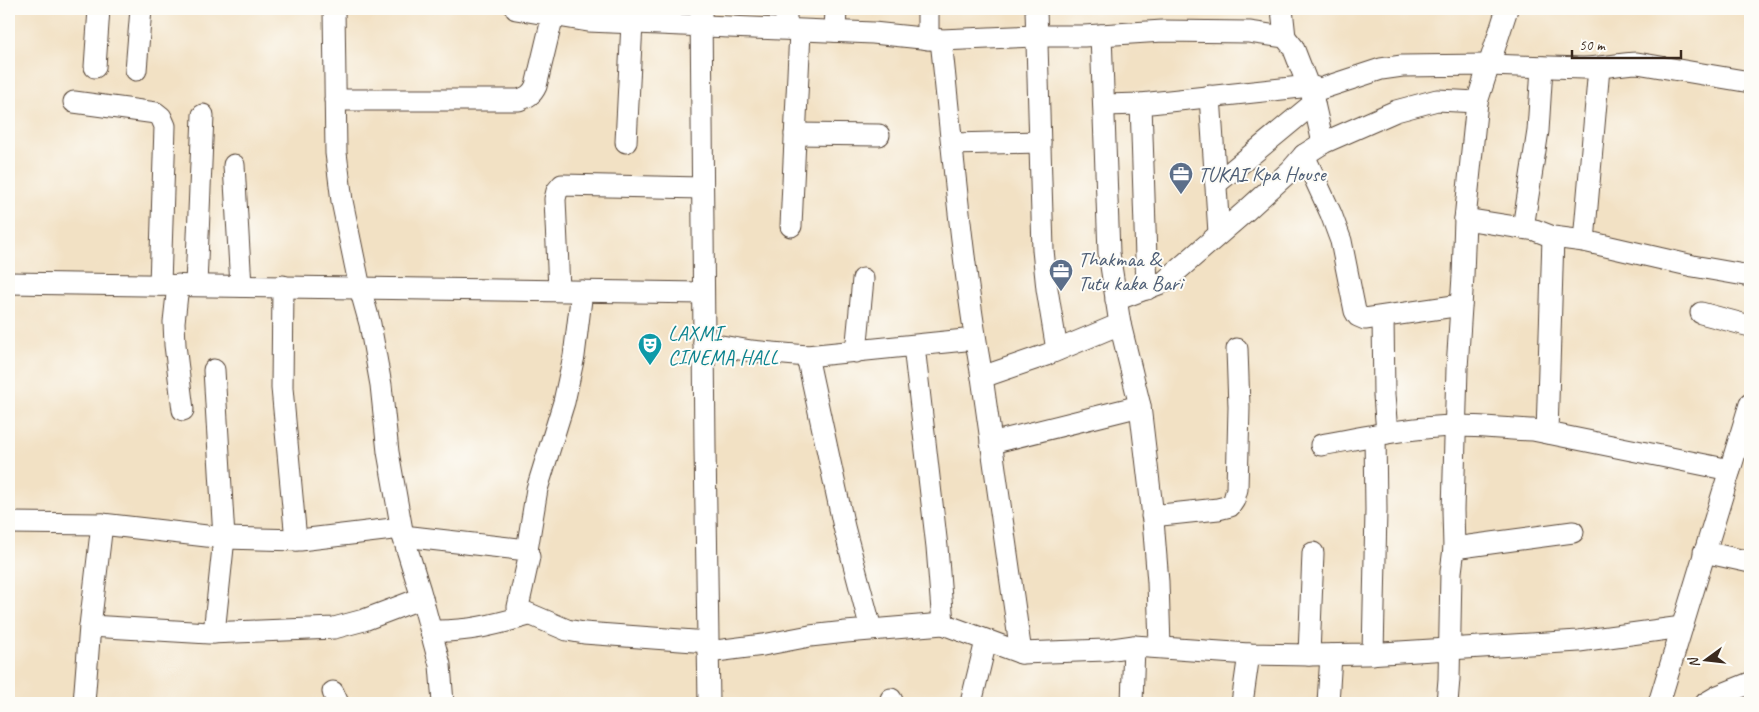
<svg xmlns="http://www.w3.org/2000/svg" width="1759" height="712" font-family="Caveat,sans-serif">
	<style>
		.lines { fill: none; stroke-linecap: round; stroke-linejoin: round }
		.minor-casing { stroke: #564537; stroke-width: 23 }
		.minor { stroke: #fff; stroke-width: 21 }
		.labels { text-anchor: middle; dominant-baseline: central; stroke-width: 4; stroke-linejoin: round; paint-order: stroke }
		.service-label { font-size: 21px; fill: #4e5e75; stroke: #fdfcf7; text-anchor: start }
		.culture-label { font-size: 21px; fill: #0d838f; stroke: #fdfcf7; text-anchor: start }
	</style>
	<rect width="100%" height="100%" fill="#fdfcf7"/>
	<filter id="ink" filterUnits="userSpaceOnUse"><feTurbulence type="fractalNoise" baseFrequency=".02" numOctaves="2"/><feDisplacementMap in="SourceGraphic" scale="10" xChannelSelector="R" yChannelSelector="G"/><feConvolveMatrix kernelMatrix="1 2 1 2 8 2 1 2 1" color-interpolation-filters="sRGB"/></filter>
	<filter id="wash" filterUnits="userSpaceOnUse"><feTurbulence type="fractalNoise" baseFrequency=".0096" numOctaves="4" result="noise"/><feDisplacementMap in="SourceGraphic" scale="20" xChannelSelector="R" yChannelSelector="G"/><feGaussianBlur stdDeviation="1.12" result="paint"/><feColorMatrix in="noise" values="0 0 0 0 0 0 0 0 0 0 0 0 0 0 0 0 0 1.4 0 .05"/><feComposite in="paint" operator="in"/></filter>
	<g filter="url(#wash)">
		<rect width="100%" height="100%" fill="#f2e1c4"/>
	</g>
	<g filter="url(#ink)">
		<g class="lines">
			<defs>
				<g id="minor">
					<polyline points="334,9 336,153 342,201 360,288 370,324 381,385 388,452 403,536 420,591 440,665 443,703"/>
					<path d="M 516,9 L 588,21 L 873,33 L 941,40 L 1036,36 L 1084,36 L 1163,31 L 1249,32 L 1285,37 L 1293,47 L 1307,83 L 1310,86 L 1320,89 L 1381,69 L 1402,66 L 1488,65 L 1583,68 C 1601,68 1618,64 1637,63 L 1750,82"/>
					<polyline points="701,9 705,448 709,703"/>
					<polyline points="928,9 928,39"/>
					<polyline points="1036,9 1043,250 1047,289 1057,350"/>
					<polyline points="1282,9 1285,37"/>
					<polyline points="786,28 786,9"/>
					<polyline points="835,31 836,9"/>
					<polyline points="1101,35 1109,253 1120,324 1140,406 1152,508 1158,582 1160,647"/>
					<path d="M 941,40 C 953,152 962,266 982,377 L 1021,653"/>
					<polyline points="95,67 99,9"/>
					<polyline points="136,70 141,9"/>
					<polyline points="1210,96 1219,233"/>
					<path d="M 335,100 L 519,100 C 527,97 532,95 536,86 L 553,15"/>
					<polyline points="74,102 156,113 161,117 165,126 160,285"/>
					<polyline points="1141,104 1147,289"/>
					<polyline points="1104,105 1141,104 1310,86 1323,143"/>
					<polyline points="795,134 879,135"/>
					<polyline points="626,142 632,23"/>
					<polyline points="952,144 1040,142"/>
					<polyline points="1304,155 1331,214 1341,241 1355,311 1358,316 1365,319 1461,305"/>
					<polyline points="234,165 241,286"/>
					<polyline points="1216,184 1314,103"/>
					<polyline points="1465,219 1535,230 1553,237 1584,241 1693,266 1750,276"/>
					<polyline points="791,226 800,31"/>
					<polyline points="1523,228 1538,131 1542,67"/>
					<polyline points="1584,241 1599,68"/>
					<polyline points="9,283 703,293"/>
					<polyline points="178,285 174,322 175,345 183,410"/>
					<polyline points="196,285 203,115"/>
					<polyline points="283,286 282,388 296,540"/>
					<polyline points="559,290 555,199 557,191 562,185 702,188"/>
					<polyline points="1116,300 1164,282 1247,210 1291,170 1304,155 1323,143 1396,111 1437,100 1477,102"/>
					<polyline points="1701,313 1750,326"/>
					<polyline points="1383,317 1384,395 1387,433"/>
					<polyline points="704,343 751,351 807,356 975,339"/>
					<polyline points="914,346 937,547 943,624"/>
					<polyline points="856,352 863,279"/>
					<polyline points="807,356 844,527 871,629"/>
					<polyline points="982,377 1046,355 1120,324"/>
					<polyline points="1547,433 1553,237"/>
					<polyline points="991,443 1140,406"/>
					<path d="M 1321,445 C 1366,437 1410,427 1456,426 C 1481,426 1508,429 1533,430 L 1730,470"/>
					<polyline points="1152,516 1218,509 1230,506 1234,500 1237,489 1239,407 1237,349"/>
					<polyline points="9,523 102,524 224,538 300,540 401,528"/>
					<polyline points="403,536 527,550 529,557 518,607 520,610 567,630 584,633 708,642"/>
					<polyline points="1454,548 1573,532"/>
					<polyline points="527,550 537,489 564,402 574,356 582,291"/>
					<polyline points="1704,552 1750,562"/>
					<polyline points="90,626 209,633 334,628 364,620 422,598"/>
					<path d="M 431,631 C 467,632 494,625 529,615"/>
					<polyline points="214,633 224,538 214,370"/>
					<polyline points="708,652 763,645 810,636 846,632 943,624 1021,653 1106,650 1134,646 1249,654 1309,655 1367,654 1579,641 1682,627"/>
					<polyline points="1373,654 1376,510 1375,435"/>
					<polyline points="1309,655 1313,553"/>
					<polyline points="333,692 338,703"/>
					<polyline points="891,699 893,703"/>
					<polyline points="84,703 90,626 102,524"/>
					<polyline points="971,703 986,641"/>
					<polyline points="1132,703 1134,646"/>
					<polyline points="1242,703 1249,654"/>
					<polyline points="1328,703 1331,655"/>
					<polyline points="1447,703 1449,679 1451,572 1454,548 1453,510 1457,368 1463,276 1465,219 1477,102 1507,9"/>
					<polyline points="1659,703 1750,404"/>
					<polyline points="1706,703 1718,696 1750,683"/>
				</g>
			</defs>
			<use href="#minor" class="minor-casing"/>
			<use href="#minor" class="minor"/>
		</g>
	</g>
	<defs>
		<symbol id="office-pin" viewBox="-11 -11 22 30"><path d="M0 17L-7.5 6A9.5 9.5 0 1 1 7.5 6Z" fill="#5c6f8a" stroke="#fdfcf7"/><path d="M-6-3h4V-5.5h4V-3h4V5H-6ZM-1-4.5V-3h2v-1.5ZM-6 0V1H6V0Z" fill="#fff"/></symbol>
		<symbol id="theatre-pin" viewBox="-11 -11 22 30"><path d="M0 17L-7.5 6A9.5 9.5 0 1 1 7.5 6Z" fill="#0f9aa8" stroke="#fdfcf7"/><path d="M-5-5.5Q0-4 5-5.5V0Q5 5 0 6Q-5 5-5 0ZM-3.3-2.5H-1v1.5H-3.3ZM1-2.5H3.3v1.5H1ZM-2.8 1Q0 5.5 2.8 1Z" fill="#fff"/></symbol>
	</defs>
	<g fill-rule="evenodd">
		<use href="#office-pin" x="1167" y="160" width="28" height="38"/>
		<use href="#office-pin" x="1047" y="257" width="28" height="38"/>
		<use href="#theatre-pin" x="636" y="331" width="28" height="38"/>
	</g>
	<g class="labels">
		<g class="service-label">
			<text x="1198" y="174">TUKAI Kpa House</text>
			<text x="1078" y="259">Thakmaa &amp;<tspan x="1078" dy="24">Tutu kaka Bari</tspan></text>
		</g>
		<g class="culture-label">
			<text x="668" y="333">LAXMI<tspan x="668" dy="24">CINEMA HALL</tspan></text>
		</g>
	</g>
	<rect width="1759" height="712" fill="none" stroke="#fdfcf7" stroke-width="30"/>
	<g transform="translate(1706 660) rotate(255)" stroke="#fdfcf7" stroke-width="4" paint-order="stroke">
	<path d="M0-4L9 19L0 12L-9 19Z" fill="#3b2a1e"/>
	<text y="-8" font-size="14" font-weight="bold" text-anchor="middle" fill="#3b2a1e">N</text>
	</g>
	<path d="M1572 50v8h109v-8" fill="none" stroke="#3b2a1e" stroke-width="2.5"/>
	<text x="1579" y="50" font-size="15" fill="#3b2a1e" stroke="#fdfcf7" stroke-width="4" paint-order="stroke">50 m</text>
</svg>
